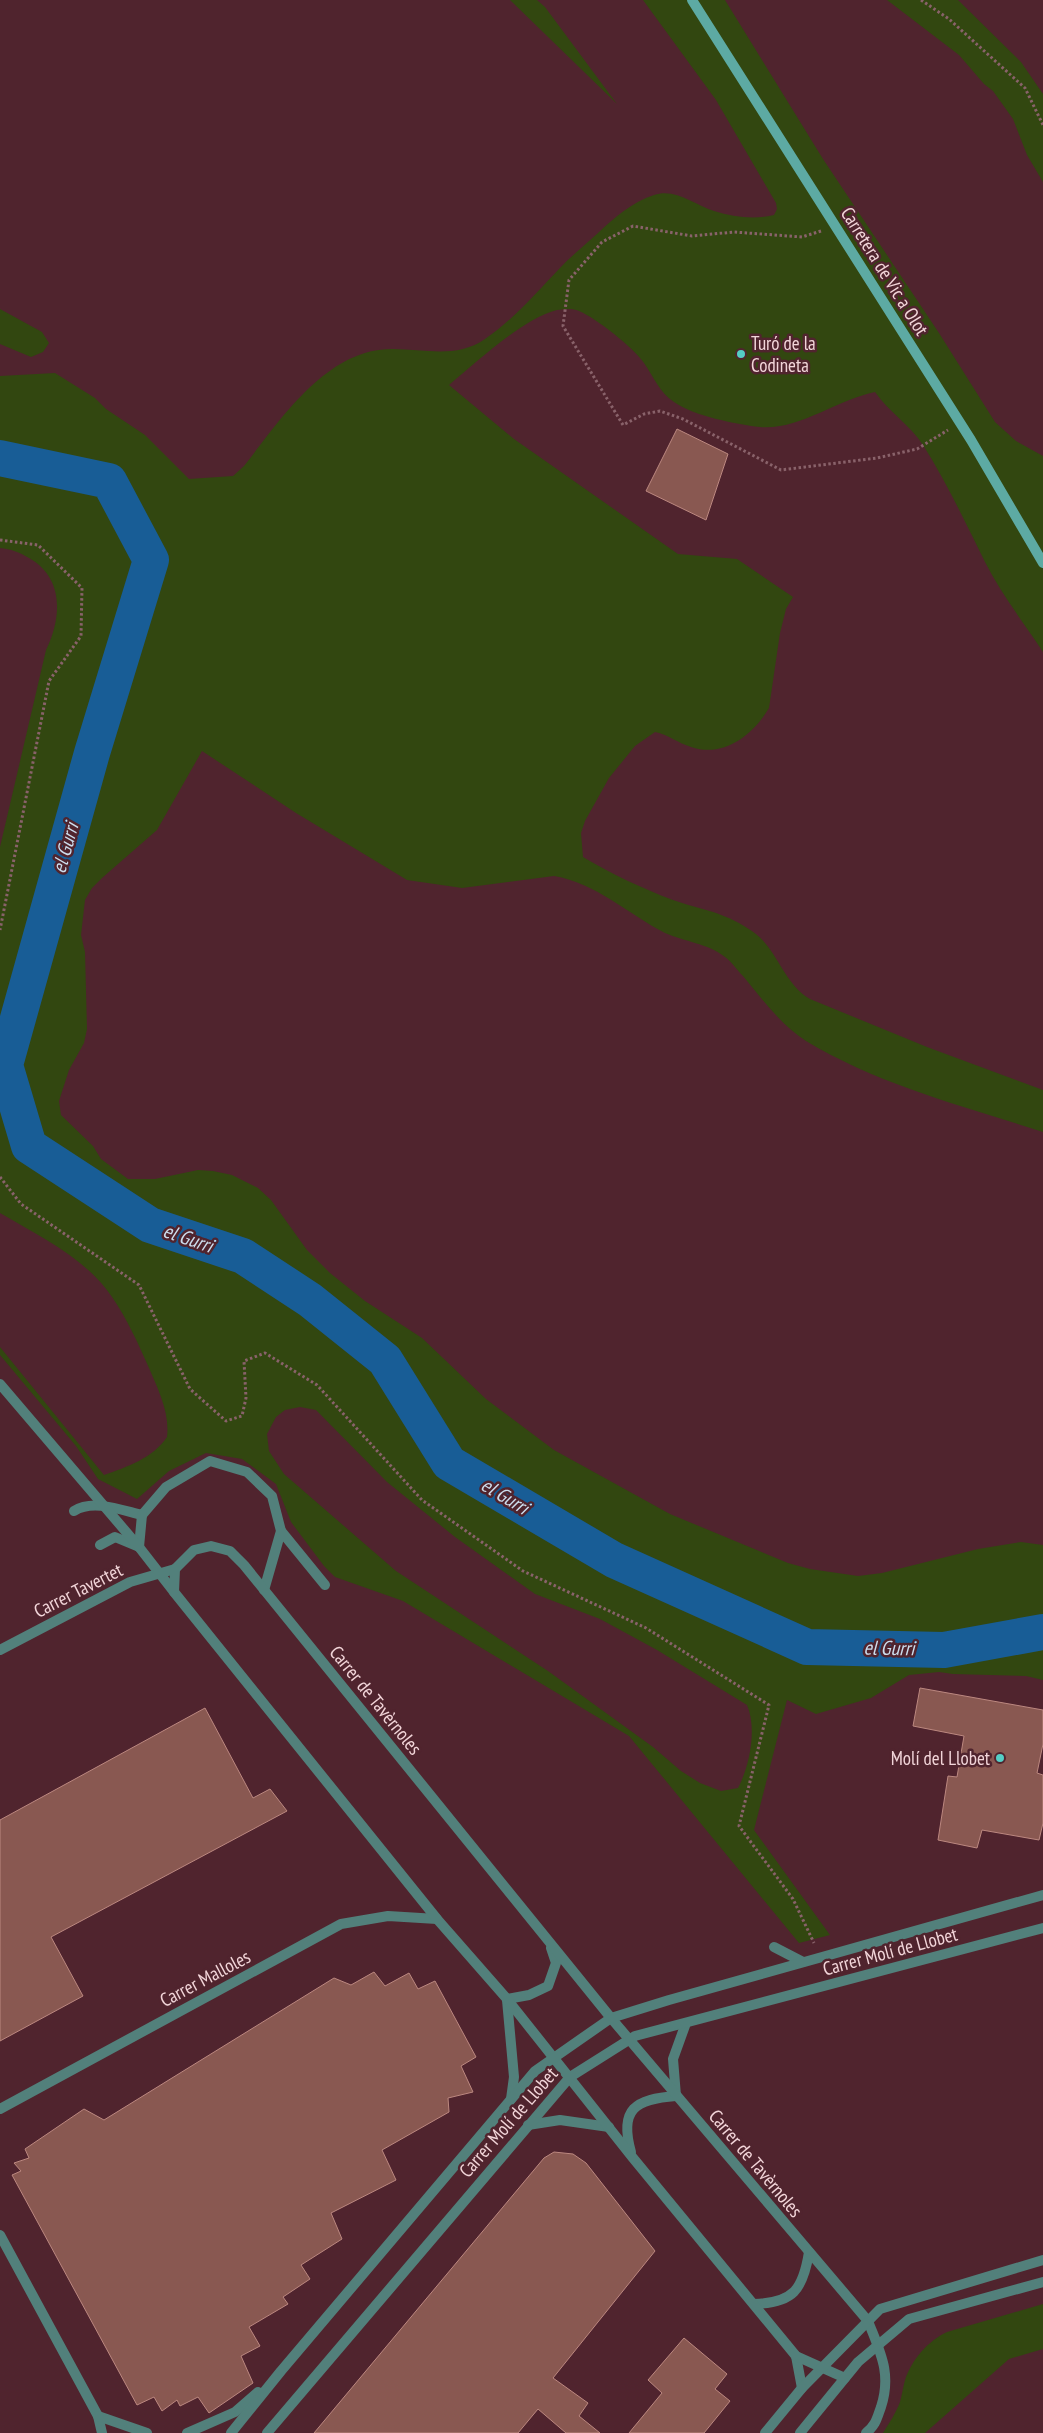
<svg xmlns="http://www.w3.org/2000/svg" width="1043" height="2433" font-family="'PT Sans Narrow',sans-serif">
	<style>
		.green { fill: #324710; fill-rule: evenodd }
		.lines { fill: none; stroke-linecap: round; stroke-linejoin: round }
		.river { stroke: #185d96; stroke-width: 36 }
		.building { fill: #895851; stroke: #bc8880 }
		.path { stroke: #89626a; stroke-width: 3; stroke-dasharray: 2.5 2.5; stroke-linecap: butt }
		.lane { stroke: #52807b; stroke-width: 10 }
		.street { stroke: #52807b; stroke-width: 10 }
		.secondary { stroke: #5daaa3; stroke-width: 10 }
		.poi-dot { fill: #55cec5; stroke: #50242e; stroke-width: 2 }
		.labels { text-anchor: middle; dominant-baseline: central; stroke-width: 5; stroke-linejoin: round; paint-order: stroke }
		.street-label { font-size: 19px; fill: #f2d5d9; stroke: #50242e }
		.poi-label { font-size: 19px; fill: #f2d5d9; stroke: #50242e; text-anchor: start }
		.water-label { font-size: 20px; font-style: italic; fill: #ccdded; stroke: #50242e }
	</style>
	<rect width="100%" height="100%" fill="#50242e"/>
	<g class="green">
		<polygon points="510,0 537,0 545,7 617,104"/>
		<path d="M 643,0 L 725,0 L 823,159 L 939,333 L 995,422 L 1016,441 L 1043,456 L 1043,652 C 1024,623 1001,594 985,562 C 965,522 947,483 923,445 C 910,425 889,412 875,392 C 839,399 797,431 760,427 C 735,424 694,416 674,402 C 660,393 653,376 644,363 C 634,348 596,318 579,311 C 572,308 565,309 557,310 C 522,319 477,362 449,385 L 514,439 L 678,554 L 737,559 L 793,597 L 786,609 L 780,633 L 769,708 C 753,735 724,758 691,747 C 678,743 669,735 655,732 L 635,746 L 609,778 L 585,821 L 581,833 L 583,857 C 612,874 641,888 673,900 C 698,909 720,911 744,926 C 752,931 760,936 765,943 C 781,962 788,986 810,999 L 927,1047 L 1043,1090 L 1043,1132 C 963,1106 879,1085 806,1041 C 781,1025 762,999 743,976 C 737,970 732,962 725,957 C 707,943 685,942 665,933 C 628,914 596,883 554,876 L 462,888 L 407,880 L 296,813 L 202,751 L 157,830 L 102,878 L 92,888 L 85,900 L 81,935 L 85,952 L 87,1029 L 84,1043 L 69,1070 L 59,1101 L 61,1115 L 93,1146 L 101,1159 L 128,1179 L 155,1179 L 198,1170 L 213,1171 L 232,1175 L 258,1188 L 271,1200 L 307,1250 L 330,1273 L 365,1301 L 422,1338 L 486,1399 L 554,1450 L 670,1514 L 788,1563 L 810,1569 L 858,1576 L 882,1573 L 978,1549 L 1021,1542 L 1043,1545 L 1043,1680 L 1026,1676 L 953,1674 L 939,1672 L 909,1675 L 871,1698 L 816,1714 L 787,1700 L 754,1830 L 830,1935 L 799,1943 L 629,1736 L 403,1601 L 335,1577 L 324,1566 L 291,1522 L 276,1484 L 242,1459 L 206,1453 L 169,1471 L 137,1499 L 98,1479 L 76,1446 L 0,1355 L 0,1347 L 104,1475 C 127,1467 153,1458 167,1437 C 170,1413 158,1389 149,1368 C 138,1343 127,1319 112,1297 C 86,1258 39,1236 0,1213 L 0,847 L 46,650 C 62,617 64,578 29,558 C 19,552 11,549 0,548 L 0,376 L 55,373 L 95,398 L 106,409 L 145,435 L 189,479 L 233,476 L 244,466 C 281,419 327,348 393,349 C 425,349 456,359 485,339 C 513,320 536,293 559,269 C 571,256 585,245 598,233 C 614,218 632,202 654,195 C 676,188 694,205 714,211 C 734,217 754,220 774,215 L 777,209 L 776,203 L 716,100 ZM 300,1407 L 316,1410 L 387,1482 L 455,1537 L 535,1594 L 600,1619 L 657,1650 L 747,1705 C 757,1728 750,1765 738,1788 L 721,1791 L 700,1783 L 681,1771 L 653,1747 L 548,1671 L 396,1571 L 284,1474 L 269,1451 L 267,1434 L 276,1417 L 285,1410 Z"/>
		<polygon points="887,0 958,0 1021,62 1043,94 1043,182 1027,155 1013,119 993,91 984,84 959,55"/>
		<polygon points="0,309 42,332 49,343 43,352 31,357 0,344"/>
		<path d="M 1043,2304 L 1043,2349 L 1009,2359 L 925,2433 L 883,2433 C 889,2423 896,2413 900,2402 C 902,2395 903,2387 905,2380 C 912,2359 928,2341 947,2332 Z"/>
	</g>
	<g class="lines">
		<polyline class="river" points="0,458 109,481 151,560 92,753 5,1065 29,1146 150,1225 243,1256 310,1300 385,1360 449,1463 614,1560 807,1647 944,1650 1043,1632"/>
	</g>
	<g class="building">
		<polygon points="677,429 728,454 706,520 646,491"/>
		<polygon points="920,1688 1043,1710 1043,1744 1037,1773 1043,1775 1043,1823 1039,1840 982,1830 977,1848 938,1840 948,1776 957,1777 964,1736 913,1726"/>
		<polygon points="205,1708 253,1798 270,1789 287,1811 51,1937 83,1996 0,2041 0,1820"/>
		<polygon points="374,1972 385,1986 409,1973 418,1989 435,1981 476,2057 461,2066 473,2092 448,2098 449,2112 382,2150 396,2180 331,2213 342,2239 301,2265 310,2279 283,2297 288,2304 249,2327 260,2346 241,2356 253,2383 209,2413 198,2397 180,2406 177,2400 162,2411 154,2397 137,2405 12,2175 21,2171 14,2163 29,2158 25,2149 84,2109 104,2120 334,1978 351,1985"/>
		<polygon points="554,2152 573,2154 586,2163 655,2251 553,2378 588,2403 579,2416 600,2433 566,2433 538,2409 518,2433 314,2433 544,2158"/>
		<polygon points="684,2338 727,2374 715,2389 730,2401 704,2433 629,2433 662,2393 648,2380"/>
	</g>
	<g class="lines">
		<g class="path">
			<polyline points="921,0 949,19 1025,88 1043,125"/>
			<polyline points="821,231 802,237 734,232 692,236 633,226 602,242 569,280 563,326 623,425 644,414 660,411 683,419 781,470 877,458 917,449 948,430"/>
			<polyline points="0,540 38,545 82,588 81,636 49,681 0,930"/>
			<polyline points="0,1177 21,1204 139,1285 190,1389 226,1421 242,1416 246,1398 244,1361 265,1353 317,1385 422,1500 523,1571 646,1628 769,1705 739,1826 793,1899 814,1943"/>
		</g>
		<g class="lane">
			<path d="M 74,1511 C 93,1499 121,1510 142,1515 L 166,1487 L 210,1461 L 247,1472 L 272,1496 L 281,1531 L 264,1590"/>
			<polyline points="281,1531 325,1585"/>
			<polyline points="100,1545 115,1537 139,1547 142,1515"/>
			<polyline points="774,1947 803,1962"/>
		</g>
		<g class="street">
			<polyline points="0,1384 139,1547 174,1592"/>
			<polyline points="0,1650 130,1582 175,1569"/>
			<polyline points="507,1999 529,1995 548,1986 556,1963 551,1948"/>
			<polyline points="507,2000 514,2077 511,2099"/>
			<polyline points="676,2096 673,2059 686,2023"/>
			<polyline points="0,2109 341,1924 388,1916 437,1919"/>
			<polyline points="528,2125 560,2120 609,2127"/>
			<path d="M 631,2152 C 619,2109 635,2099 676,2096"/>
			<polyline points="0,2235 98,2416 102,2433"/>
			<path d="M 754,2304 C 793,2303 803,2290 809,2252"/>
			<polyline points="796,2356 802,2388"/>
			<path d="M 845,2378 L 796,2356 L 633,2158 L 507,1999 L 437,1919 L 174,1592 L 175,1569 L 194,1550 L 211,1546 L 230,1551 L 244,1565 L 611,2018 L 868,2321 C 880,2352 892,2373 881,2407 C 877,2418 876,2425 866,2433"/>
			<polyline points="98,2416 147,2433"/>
			<polyline points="187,2433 235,2412 258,2392"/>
			<polyline points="231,2433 281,2371 535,2071 611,2018 669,2000 1043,1895"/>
			<polyline points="267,2433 570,2077 635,2036 1043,1928"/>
			<polyline points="765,2433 802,2388 880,2309 1043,2260"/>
			<polyline points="800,2433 858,2362 909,2319 1043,2282"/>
		</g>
		<polyline class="secondary" points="692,0 971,440 1043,563"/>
	</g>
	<g class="poi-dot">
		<circle cx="741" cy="354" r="5"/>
		<circle cx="1000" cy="1758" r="5"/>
	</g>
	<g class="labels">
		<g class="street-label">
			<text transform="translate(885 271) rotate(58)">Carretera de Vic a Olot</text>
			<text transform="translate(78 1590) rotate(-27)">Carrer Tavertet</text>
			<text transform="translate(376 1700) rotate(51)">Carrer de Tavèrnoles</text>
			<text transform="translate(890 1951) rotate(-15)">Carrer Molí de Llobet</text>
			<text transform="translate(205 1978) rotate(-28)">Carrer Malloles</text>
			<text transform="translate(508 2122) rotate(-49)">Carrer Molí de Llobet</text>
			<text transform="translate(756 2163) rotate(50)">Carrer de Tavèrnoles</text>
		</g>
		<g class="poi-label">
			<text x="751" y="343">Turó de la<tspan x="751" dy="22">Codineta</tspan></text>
			<text x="990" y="1758" text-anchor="end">Molí del Llobet</text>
		</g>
		<g class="water-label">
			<text transform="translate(65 848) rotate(-74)">el Gurri</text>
			<text transform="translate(188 1238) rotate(19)">el Gurri</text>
			<text transform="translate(505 1496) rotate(31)">el Gurri</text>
			<text transform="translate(889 1648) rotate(1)">el Gurri</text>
		</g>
	</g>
</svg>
